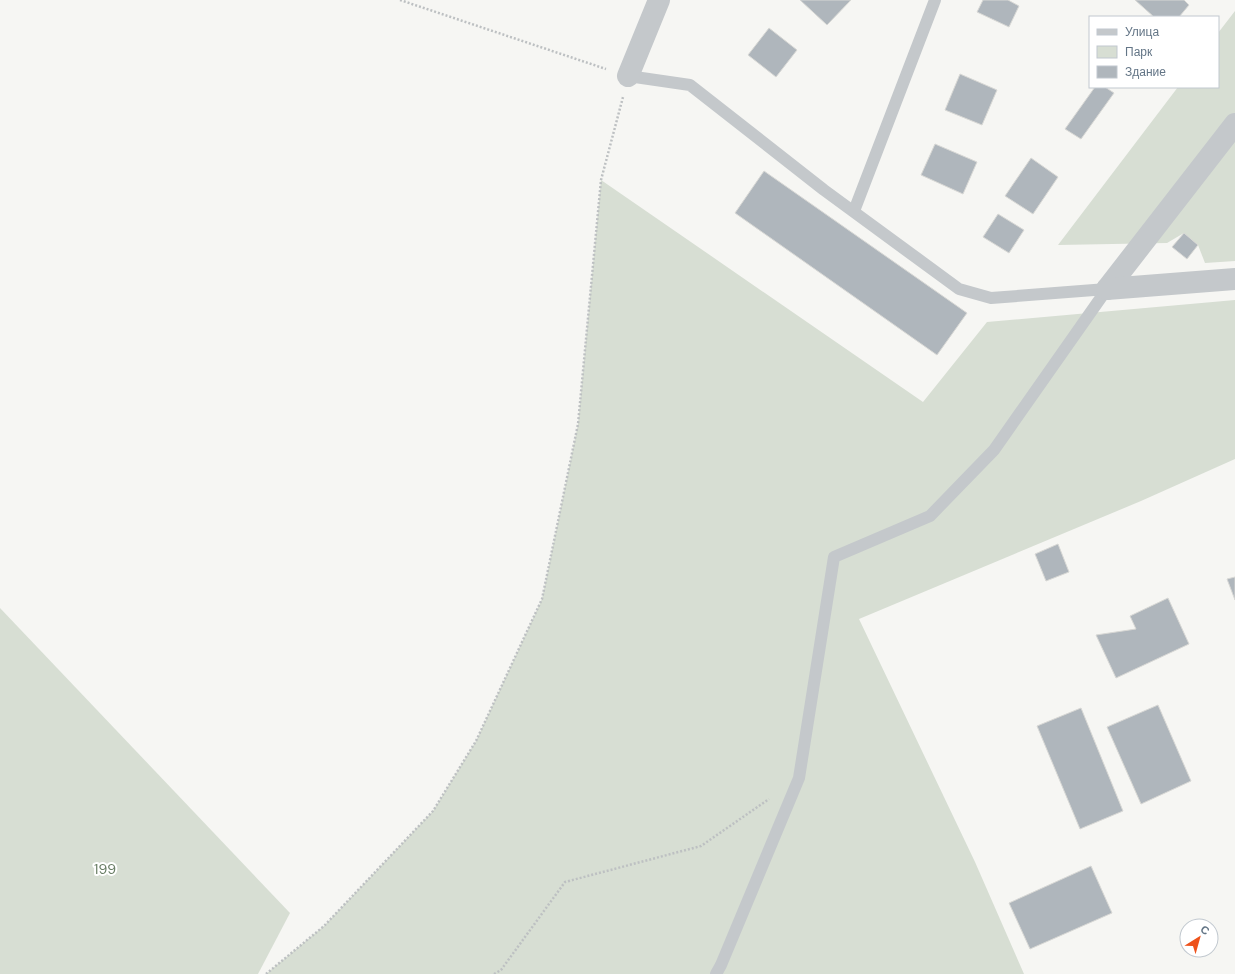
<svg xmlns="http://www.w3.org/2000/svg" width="1235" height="974" font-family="'DM Sans',sans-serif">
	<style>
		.green { fill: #d7ded3 }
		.building { fill: #afb6bc; stroke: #d8d8d5 }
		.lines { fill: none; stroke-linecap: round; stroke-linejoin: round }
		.path { stroke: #bdc0c2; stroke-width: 2.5; stroke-dasharray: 2 2; stroke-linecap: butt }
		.service { stroke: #c4c8cb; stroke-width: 12 }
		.minor { stroke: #c4c8cb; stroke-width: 22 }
		.labels { text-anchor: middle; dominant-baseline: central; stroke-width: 4; stroke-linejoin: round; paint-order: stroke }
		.park-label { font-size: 14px; fill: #677c63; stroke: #fff }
	</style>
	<rect width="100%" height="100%" fill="#f6f6f3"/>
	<g class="green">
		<polygon points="1235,11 1235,261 1205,263 1198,245 1184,233 1167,243 1058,245 1178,87 1218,87 1218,33"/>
		<polygon points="601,180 923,402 987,322 1235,300 1235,459 1141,501 859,619 975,862 1024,974 266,974 324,926 433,811 476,741 542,599 578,424"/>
		<polygon points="0,608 290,913 258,974 0,974"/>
	</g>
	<g class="building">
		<polygon points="800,0 851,0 827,25"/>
		<polygon points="983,0 1008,0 1019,6 1009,27 977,12"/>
		<polygon points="1135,0 1184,0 1189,5 1179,17 1154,17"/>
		<polygon points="769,28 797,50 776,77 748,55"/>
		<polygon points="960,74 997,90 982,125 945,110"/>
		<polygon points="1095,87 1105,87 1114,93 1081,139 1065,129"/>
		<polygon points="935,144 977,162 963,194 921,175"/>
		<polygon points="1031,158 1058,177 1033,214 1005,196"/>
		<polygon points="764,171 967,313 937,355 735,213"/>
		<polygon points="998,214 1024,230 1009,253 983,237"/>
		<polygon points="1184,233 1198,245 1187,259 1172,247"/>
		<polygon points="1058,544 1069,572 1046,581 1035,554"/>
		<polygon points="1235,577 1235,600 1227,579"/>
		<polygon points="1168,598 1189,644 1116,678 1096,635 1136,629 1130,616"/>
		<polygon points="1158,705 1191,781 1141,804 1107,727"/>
		<polygon points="1081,708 1123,811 1080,829 1037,726"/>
		<polygon points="1091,866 1112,913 1030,949 1009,903"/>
	</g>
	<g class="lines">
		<g class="path">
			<polyline points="400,0 606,69"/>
			<polyline points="266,974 324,926 433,811 476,741 542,599 578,424 601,180 623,97"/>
			<polyline points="494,974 501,970 565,882 701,846 769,799"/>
		</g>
		<g class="service">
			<polyline points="628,76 690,85 824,190 959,289 991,298 1107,289"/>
			<polyline points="854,211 935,0"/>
			<polyline points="716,974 721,965 799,778 834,557 930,516 994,450 1107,289"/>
		</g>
		<g class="minor">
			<polyline points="628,76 659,0"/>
			<polyline points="1107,289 1235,124"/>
			<polyline points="1107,289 1235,279"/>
		</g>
	</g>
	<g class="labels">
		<g class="park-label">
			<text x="105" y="869">199</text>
		</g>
	</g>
	<rect x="1089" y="16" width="130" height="72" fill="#ffffff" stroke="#c1c8cf"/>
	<rect x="1097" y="29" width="20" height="6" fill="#c4c8cb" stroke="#c1c8cf"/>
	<text x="1125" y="36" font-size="12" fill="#637586">Улица</text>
	<rect x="1097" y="46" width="20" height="12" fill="#d7ded3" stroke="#c1c8cf"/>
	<text x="1125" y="56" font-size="12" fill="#637586">Парк</text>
	<rect x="1097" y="66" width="20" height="12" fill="#afb6bc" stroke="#c1c8cf"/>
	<text x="1125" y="76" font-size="12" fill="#637586">Здание</text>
	<g transform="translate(1199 938) rotate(37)"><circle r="19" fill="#ffffff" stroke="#c1c8cf"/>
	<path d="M0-3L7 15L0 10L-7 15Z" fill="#ee521b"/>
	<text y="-6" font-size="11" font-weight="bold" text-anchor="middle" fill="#637586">С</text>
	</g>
</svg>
